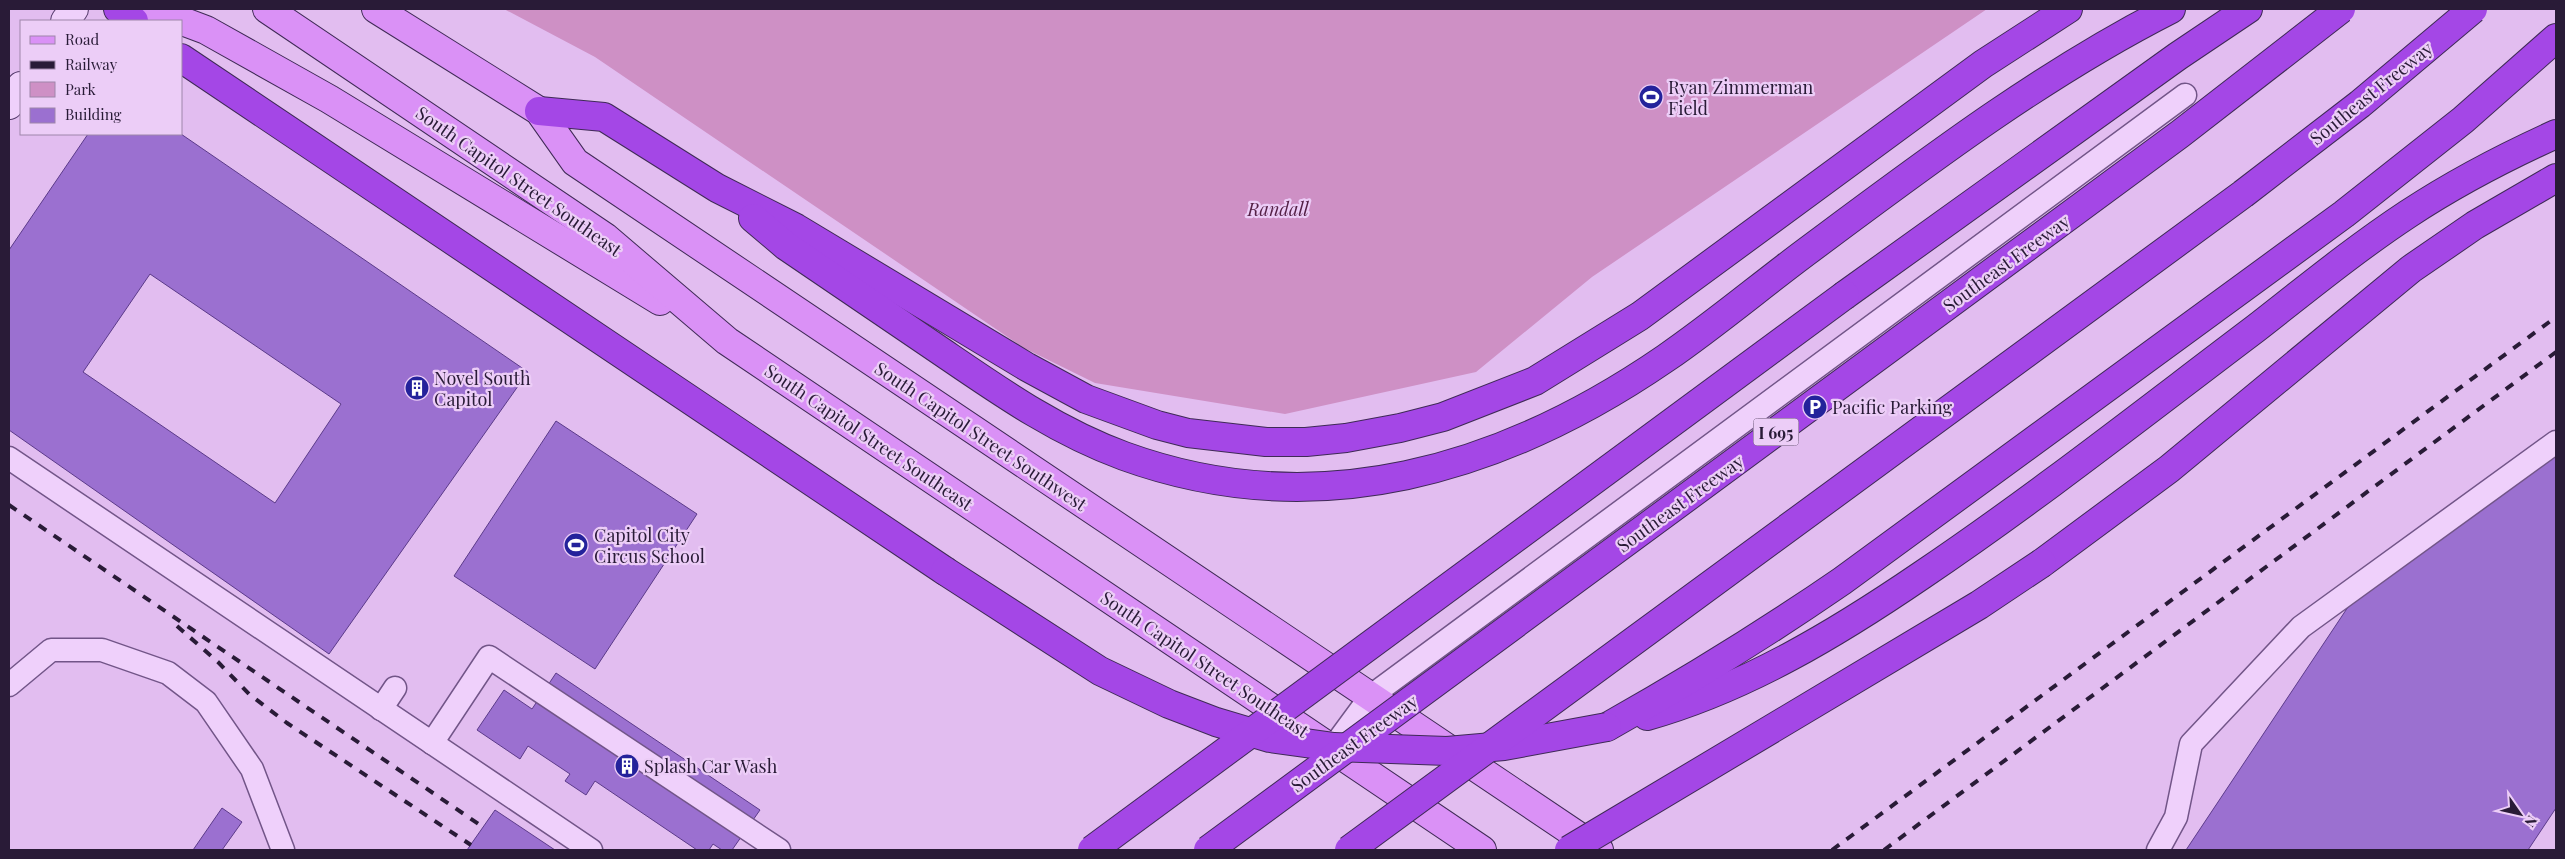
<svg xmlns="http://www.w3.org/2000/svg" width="2565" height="859" font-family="'Playfair Display',serif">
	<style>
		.green { fill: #ce90c5 }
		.building { fill: #9b70d0; stroke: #5b3a89; fill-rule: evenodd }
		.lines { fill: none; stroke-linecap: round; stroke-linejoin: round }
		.lane-casing { stroke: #725588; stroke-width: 25 }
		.secondary-casing { stroke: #53396a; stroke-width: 30 }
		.primary-casing { stroke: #3f2a56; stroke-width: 30 }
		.highway-casing { stroke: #3f2a56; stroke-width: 30 }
		.lane { stroke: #efd0fb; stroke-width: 22 }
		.secondary { stroke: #efd0fb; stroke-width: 28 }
		.primary { stroke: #da91f6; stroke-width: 28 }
		.highway { stroke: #a447e6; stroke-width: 28 }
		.rail { stroke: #291b37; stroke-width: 4; stroke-dasharray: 9 9; stroke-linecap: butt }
		.highway-bridge-casing { stroke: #3f2a56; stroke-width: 30; stroke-linecap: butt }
		.highway-bridge { stroke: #a447e6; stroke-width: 28 }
		.labels { text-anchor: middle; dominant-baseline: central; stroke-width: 4.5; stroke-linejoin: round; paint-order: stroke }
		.shield { fill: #eccdf7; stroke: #645071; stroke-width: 1 }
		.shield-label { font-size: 16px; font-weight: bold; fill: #291b37 }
		.poi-label { font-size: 18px; fill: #291b37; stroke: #eccdf7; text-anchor: start }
		.street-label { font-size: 18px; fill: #291b37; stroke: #eccdf7 }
		.park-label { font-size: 18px; font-style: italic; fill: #542046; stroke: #eccdf7 }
	</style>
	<rect width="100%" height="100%" fill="#e2bdf0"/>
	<polygon class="green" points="504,9 1987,9 1592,277 1476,372 1285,414 1095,383 1024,348 595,57"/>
	<g class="building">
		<path d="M 88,134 L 181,134 L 528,372 L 329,654 L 9,430 L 9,250 ZM 150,274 L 341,404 L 275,503 L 83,372 Z"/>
		<polygon points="556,421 697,514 595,669 454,576"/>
		<polygon points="2556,452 2556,808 2528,850 2186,850 2354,598"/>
		<polygon points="556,673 760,810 732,850 722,850 713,844 709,850 697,850 595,781 586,795 565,781 570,774 528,746 520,759 477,730 504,690 532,709"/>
		<polygon points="222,808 242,822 222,850 193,850"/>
		<polygon points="495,810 555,850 467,850"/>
	</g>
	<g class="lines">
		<defs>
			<g id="lane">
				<polyline points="9,458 591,850"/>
				<polyline points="9,685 51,650 102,650 168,673 206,702 252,769 283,850"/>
				<polyline points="381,709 395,688"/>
				<polyline points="432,743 489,657 779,850"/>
				<polyline points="1332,749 1371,696 2185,95"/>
				<polyline points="2158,850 2176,817 2191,744 2301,627 2556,442"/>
			</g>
			<g id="secondary">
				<polyline points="65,21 74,9"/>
				<polyline points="9,105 21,86"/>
			</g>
			<g id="primary">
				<polyline points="150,9 206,30 329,99 660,301"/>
				<polyline points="267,9 605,237 727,341 1482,850"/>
				<polyline points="376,9 539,111 575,162 1599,850"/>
			</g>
			<g id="highway">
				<polyline points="118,9 134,21"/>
				<polyline points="181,58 945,571"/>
				<polyline points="539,111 604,117 717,188 796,228 1027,367 1086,399 1157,425 1188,433 1266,442 1306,442 1346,438 1400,428 1443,417 1535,381 1640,316 1983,64 2068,9"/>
				<path d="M 753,218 L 786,246 C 839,282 892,318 945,354 C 1002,393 1058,432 1124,456 C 1317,526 1503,470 1666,358 C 1714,325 1759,287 1806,252 C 1923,165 2041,75 2171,9"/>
				<polyline points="1845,295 2178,56 2248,9"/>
				<polyline points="2042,563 2169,469 2411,269 2475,225 2556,178"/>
				<path d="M 1647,716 C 1746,688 1837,633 1922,575 C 2036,498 2145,412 2255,329 C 2305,290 2355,249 2408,214 C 2455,183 2505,157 2556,134"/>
				<path d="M 1607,727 C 1687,682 1765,634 1842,581 L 2344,214 L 2463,120 L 2556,38"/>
			</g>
		</defs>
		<use href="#lane" class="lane-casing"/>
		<use href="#secondary" class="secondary-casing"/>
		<use href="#primary" class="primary-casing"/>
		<use href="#highway" class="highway-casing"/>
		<use href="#lane" class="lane"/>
		<use href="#secondary" class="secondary"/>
		<use href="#primary" class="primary"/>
		<use href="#highway" class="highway"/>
		<g class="rail">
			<polyline points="9,505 483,827"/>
			<polyline points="177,626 218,662 249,694 287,723 471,845"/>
			<polyline points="1832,850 2556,317"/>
			<polyline points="1884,850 2556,352"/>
		</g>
		<defs>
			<g id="highway-bridge">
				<polyline points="945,571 1100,671 1169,704 1216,722 1270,738 1334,747 1447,751 1504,746 1607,727"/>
				<polyline points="1092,850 1845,295"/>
				<polyline points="1208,850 2180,134 2341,9"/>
				<polyline points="1349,850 2243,194 2360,104 2473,9"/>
				<polyline points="1569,850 1979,605 2042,563"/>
			</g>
		</defs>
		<use href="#highway-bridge" class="highway-bridge-casing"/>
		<use href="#highway-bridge" class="highway-bridge"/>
	</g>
	<defs>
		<symbol id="stadium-disc" viewBox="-11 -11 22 22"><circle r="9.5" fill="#24229b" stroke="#eccdf7"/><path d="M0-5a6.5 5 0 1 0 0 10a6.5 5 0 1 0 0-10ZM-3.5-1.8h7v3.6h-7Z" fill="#fff"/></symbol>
		<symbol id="building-disc" viewBox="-11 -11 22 22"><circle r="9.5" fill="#24229b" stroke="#eccdf7"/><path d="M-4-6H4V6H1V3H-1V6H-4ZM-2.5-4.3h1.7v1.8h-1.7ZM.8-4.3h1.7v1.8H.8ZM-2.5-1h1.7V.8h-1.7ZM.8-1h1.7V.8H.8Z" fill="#fff"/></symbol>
		<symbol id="parking-disc" viewBox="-11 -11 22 22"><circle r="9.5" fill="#24229b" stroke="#eccdf7"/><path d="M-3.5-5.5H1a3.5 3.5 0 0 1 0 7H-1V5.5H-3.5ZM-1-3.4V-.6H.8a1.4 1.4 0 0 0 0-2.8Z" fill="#fff"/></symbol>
	</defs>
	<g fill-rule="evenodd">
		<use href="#stadium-disc" x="1637" y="83" width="28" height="28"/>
		<use href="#building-disc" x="403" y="374" width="28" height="28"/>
		<use href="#parking-disc" x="1801" y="393" width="28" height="28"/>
		<use href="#stadium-disc" x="562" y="531" width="28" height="28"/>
		<use href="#building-disc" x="613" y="752" width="28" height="28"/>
	</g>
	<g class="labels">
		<rect class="shield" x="1753.5" y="418.5" width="45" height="27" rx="4"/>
		<g class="shield-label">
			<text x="1776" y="432">I 695</text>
		</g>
		<g class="poi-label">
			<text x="1668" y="87">Ryan Zimmerman<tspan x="1668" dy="21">Field</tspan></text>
			<text x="434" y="378">Novel South<tspan x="434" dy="21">Capitol</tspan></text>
			<text x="1832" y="407">Pacific Parking</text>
			<text x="594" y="535">Capitol City<tspan x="594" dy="21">Circus School</tspan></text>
			<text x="644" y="766">Splash Car Wash</text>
		</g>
		<g class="street-label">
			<text transform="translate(2371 93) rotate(-39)">Southeast Freeway</text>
			<text transform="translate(519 181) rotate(35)">South Capitol Street Southeast</text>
			<text transform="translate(2006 263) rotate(-36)">Southeast Freeway</text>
			<text transform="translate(981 436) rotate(34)">South Capitol Street Southwest</text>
			<text transform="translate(869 437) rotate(34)">South Capitol Street Southeast</text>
			<text transform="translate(1680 503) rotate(-36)">Southeast Freeway</text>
			<text transform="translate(1205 664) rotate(34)">South Capitol Street Southeast</text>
			<text transform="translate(1354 743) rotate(-36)">Southeast Freeway</text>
		</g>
		<g class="park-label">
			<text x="1278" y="209">Randall</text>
		</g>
	</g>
	<rect width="2565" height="859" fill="none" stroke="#291b37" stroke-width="20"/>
	<rect x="20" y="20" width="162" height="115" fill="#eccdf7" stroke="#9e86aa"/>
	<rect x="30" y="36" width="25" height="8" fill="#da91f6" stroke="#9e86aa"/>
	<text x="65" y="45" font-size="15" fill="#291b37">Road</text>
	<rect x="30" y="61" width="25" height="8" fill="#291b37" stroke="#9e86aa"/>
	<text x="65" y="70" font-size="15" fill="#291b37">Railway</text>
	<rect x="30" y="82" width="25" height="15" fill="#ce90c5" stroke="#9e86aa"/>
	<text x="65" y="95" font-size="15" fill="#291b37">Park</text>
	<rect x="30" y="108" width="25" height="15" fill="#9b70d0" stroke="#9e86aa"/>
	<text x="65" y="120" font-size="15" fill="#291b37">Building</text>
	<g transform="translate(2520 814) rotate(124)" stroke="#eccdf7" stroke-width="4" paint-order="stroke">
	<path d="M0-4L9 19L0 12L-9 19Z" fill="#291b37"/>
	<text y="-8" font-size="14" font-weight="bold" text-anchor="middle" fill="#291b37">N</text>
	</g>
</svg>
